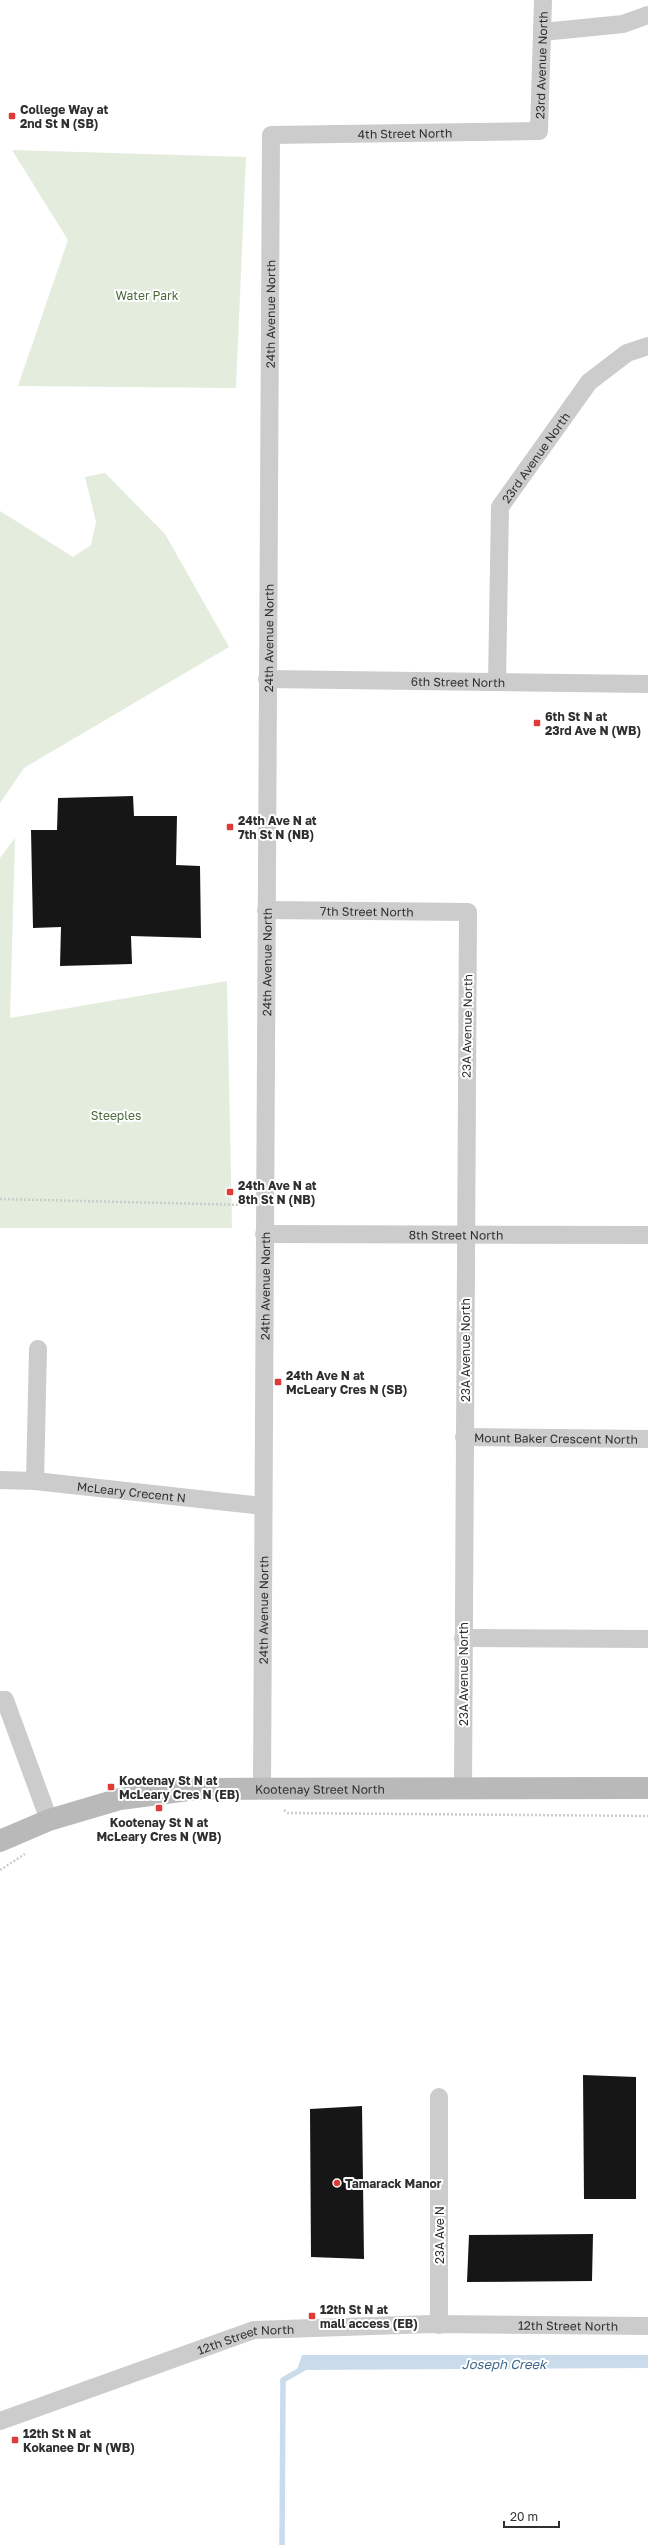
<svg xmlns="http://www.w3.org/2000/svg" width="648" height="2545" font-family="'Golos Text',sans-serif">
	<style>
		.green { fill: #e3ecdd }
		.water { fill: #cadbeb }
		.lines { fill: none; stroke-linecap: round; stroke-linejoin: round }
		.stream { stroke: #cadbeb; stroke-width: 5.5 }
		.building { fill: #161616 }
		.path { stroke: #ccc; stroke-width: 2.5; stroke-dasharray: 2 2; stroke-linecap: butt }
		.street { stroke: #ccc; stroke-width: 18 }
		.secondary { stroke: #b9b9b9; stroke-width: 22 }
		.poi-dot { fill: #e03c37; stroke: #fff; stroke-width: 1.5 }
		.labels { text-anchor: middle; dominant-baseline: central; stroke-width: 4; stroke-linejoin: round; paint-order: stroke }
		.street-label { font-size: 12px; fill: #2f2f2f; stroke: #fff }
		.poi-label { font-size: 12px; font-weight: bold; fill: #2f2f2f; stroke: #fff; text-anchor: start }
		.park-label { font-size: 12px; fill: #4d6a3d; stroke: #fff }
		.water-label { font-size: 13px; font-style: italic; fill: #3f688f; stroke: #fff }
	</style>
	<rect width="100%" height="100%" fill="#fff"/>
	<g class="green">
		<polygon points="12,150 246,157 236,388 18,386 68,240"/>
		<polygon points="105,473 165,534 229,647 24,768 0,803 0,511 73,557 91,545 96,522 85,477"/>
		<polygon points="15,838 10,1018 227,981 232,1228 0,1228 0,858"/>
	</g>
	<polygon class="water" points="302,2355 648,2355 648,2368 297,2370"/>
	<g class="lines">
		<polyline class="stream" points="282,2545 283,2380 304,2368"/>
	</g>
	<g class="building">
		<polygon points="133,796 134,816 177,816 176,865 200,866 201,938 131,936 132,964 60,966 61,927 33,928 31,830 57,830 58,798"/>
		<polygon points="583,2075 636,2077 636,2199 584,2199"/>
		<polygon points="362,2106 364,2259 311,2257 310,2109"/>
		<polygon points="593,2234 592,2281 467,2282 469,2235"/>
	</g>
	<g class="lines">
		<g class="path">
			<polyline points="0,1199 247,1205"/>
			<polyline points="284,1810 288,1813 648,1816"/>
			<polyline points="0,1870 25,1854"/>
		</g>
		<g class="street">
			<polyline points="543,32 623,24 648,15"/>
			<path id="s1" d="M 267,679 L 648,684"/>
			<path id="s2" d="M 497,682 L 500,507 L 589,382 L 627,353 L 648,346"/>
			<path id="s3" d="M 266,910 L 468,912 L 463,1788"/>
			<path id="s4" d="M 264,1234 L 648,1235"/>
			<path id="s5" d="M 464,1437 L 648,1439"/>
			<path id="s6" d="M 0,1480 L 35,1481 L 263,1506"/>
			<polyline points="35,1481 38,1349"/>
			<polyline points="463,1638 648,1639"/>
			<polyline points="0,1700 5,1700 49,1820"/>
			<path id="s7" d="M 262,1789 L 271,135 L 539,131 L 543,0"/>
			<polyline points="439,2097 439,2325"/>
			<path id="s8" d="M 0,2421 L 254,2330 L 432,2324 L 648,2326"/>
		</g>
		<path class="secondary" id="s9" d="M 0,1841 L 49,1820 L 120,1799 L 196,1789 L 648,1788"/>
	</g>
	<g class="poi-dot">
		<rect x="8" y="112" width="8" height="8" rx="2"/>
		<rect x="533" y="719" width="8" height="8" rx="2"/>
		<rect x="226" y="823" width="8" height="8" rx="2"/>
		<rect x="226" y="1188" width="8" height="8" rx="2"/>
		<rect x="274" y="1378" width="8" height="8" rx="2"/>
		<rect x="107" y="1783" width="8" height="8" rx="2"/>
		<rect x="155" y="1804" width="8" height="8" rx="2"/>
		<circle cx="337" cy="2183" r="4"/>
		<rect x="308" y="2312" width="8" height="8" rx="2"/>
		<rect x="11" y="2436" width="8" height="8" rx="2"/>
	</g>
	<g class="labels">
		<g class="street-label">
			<text stroke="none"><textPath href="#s7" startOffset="1988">23rd Avenue North</textPath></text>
			<text stroke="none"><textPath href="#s7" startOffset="1788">4th Street North</textPath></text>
			<text stroke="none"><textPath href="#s7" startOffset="1475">24th Avenue North</textPath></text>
			<text stroke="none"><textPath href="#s2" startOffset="236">23rd Avenue North</textPath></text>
			<text stroke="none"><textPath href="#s7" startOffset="1151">24th Avenue North</textPath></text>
			<text stroke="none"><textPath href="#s1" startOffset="191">6th Street North</textPath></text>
			<text stroke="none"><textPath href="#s3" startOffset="101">7th Street North</textPath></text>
			<text stroke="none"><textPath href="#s7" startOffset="827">24th Avenue North</textPath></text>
			<text transform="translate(467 1026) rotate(-89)">23A Avenue North</text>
			<text stroke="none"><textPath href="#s4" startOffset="192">8th Street North</textPath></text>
			<text stroke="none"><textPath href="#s7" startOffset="503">24th Avenue North</textPath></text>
			<text transform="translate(465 1350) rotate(-90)">23A Avenue North</text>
			<text stroke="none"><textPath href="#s5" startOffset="92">Mount Baker Crescent North</textPath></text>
			<text stroke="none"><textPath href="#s6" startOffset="132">McLeary Crecent N</textPath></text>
			<text stroke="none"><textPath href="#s7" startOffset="179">24th Avenue North</textPath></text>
			<text transform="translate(463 1674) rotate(-90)">23A Avenue North</text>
			<text stroke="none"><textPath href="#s9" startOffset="328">Kootenay Street North</textPath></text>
			<text transform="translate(439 2235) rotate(-90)">23A Ave N</text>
			<text stroke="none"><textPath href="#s8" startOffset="584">12th Street North</textPath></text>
			<text stroke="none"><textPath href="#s8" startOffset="260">12th Street North</textPath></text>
		</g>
		<g class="poi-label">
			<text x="20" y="109">College Way at<tspan x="20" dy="14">2nd St N (SB)</tspan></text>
			<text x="545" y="716">6th St N at<tspan x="545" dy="14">23rd Ave N (WB)</tspan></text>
			<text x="238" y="820">24th Ave N at<tspan x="238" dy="14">7th St N (NB)</tspan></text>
			<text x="238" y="1185">24th Ave N at<tspan x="238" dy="14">8th St N (NB)</tspan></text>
			<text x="286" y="1375">24th Ave N at<tspan x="286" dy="14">McLeary Cres N (SB)</tspan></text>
			<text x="119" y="1780">Kootenay St N at<tspan x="119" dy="14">McLeary Cres N (EB)</tspan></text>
			<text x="159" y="1822" text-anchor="middle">Kootenay St N at<tspan x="159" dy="14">McLeary Cres N (WB)</tspan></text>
			<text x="345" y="2183">Tamarack Manor</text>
			<text x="320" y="2309">12th St N at<tspan x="320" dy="14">mall access (EB)</tspan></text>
			<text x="23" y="2433">12th St N at<tspan x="23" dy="14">Kokanee Dr N (WB)</tspan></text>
		</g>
		<g class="park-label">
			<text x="147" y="295">Water Park</text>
			<text x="116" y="1115">Steeples</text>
		</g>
		<g class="water-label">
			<text x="504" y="2364">Joseph Creek</text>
		</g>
	</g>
	<path d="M504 2521v6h55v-6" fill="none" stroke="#2f2f2f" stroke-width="2"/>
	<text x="510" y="2521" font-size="12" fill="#2f2f2f" stroke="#ffffff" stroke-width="3" paint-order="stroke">20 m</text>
</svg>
